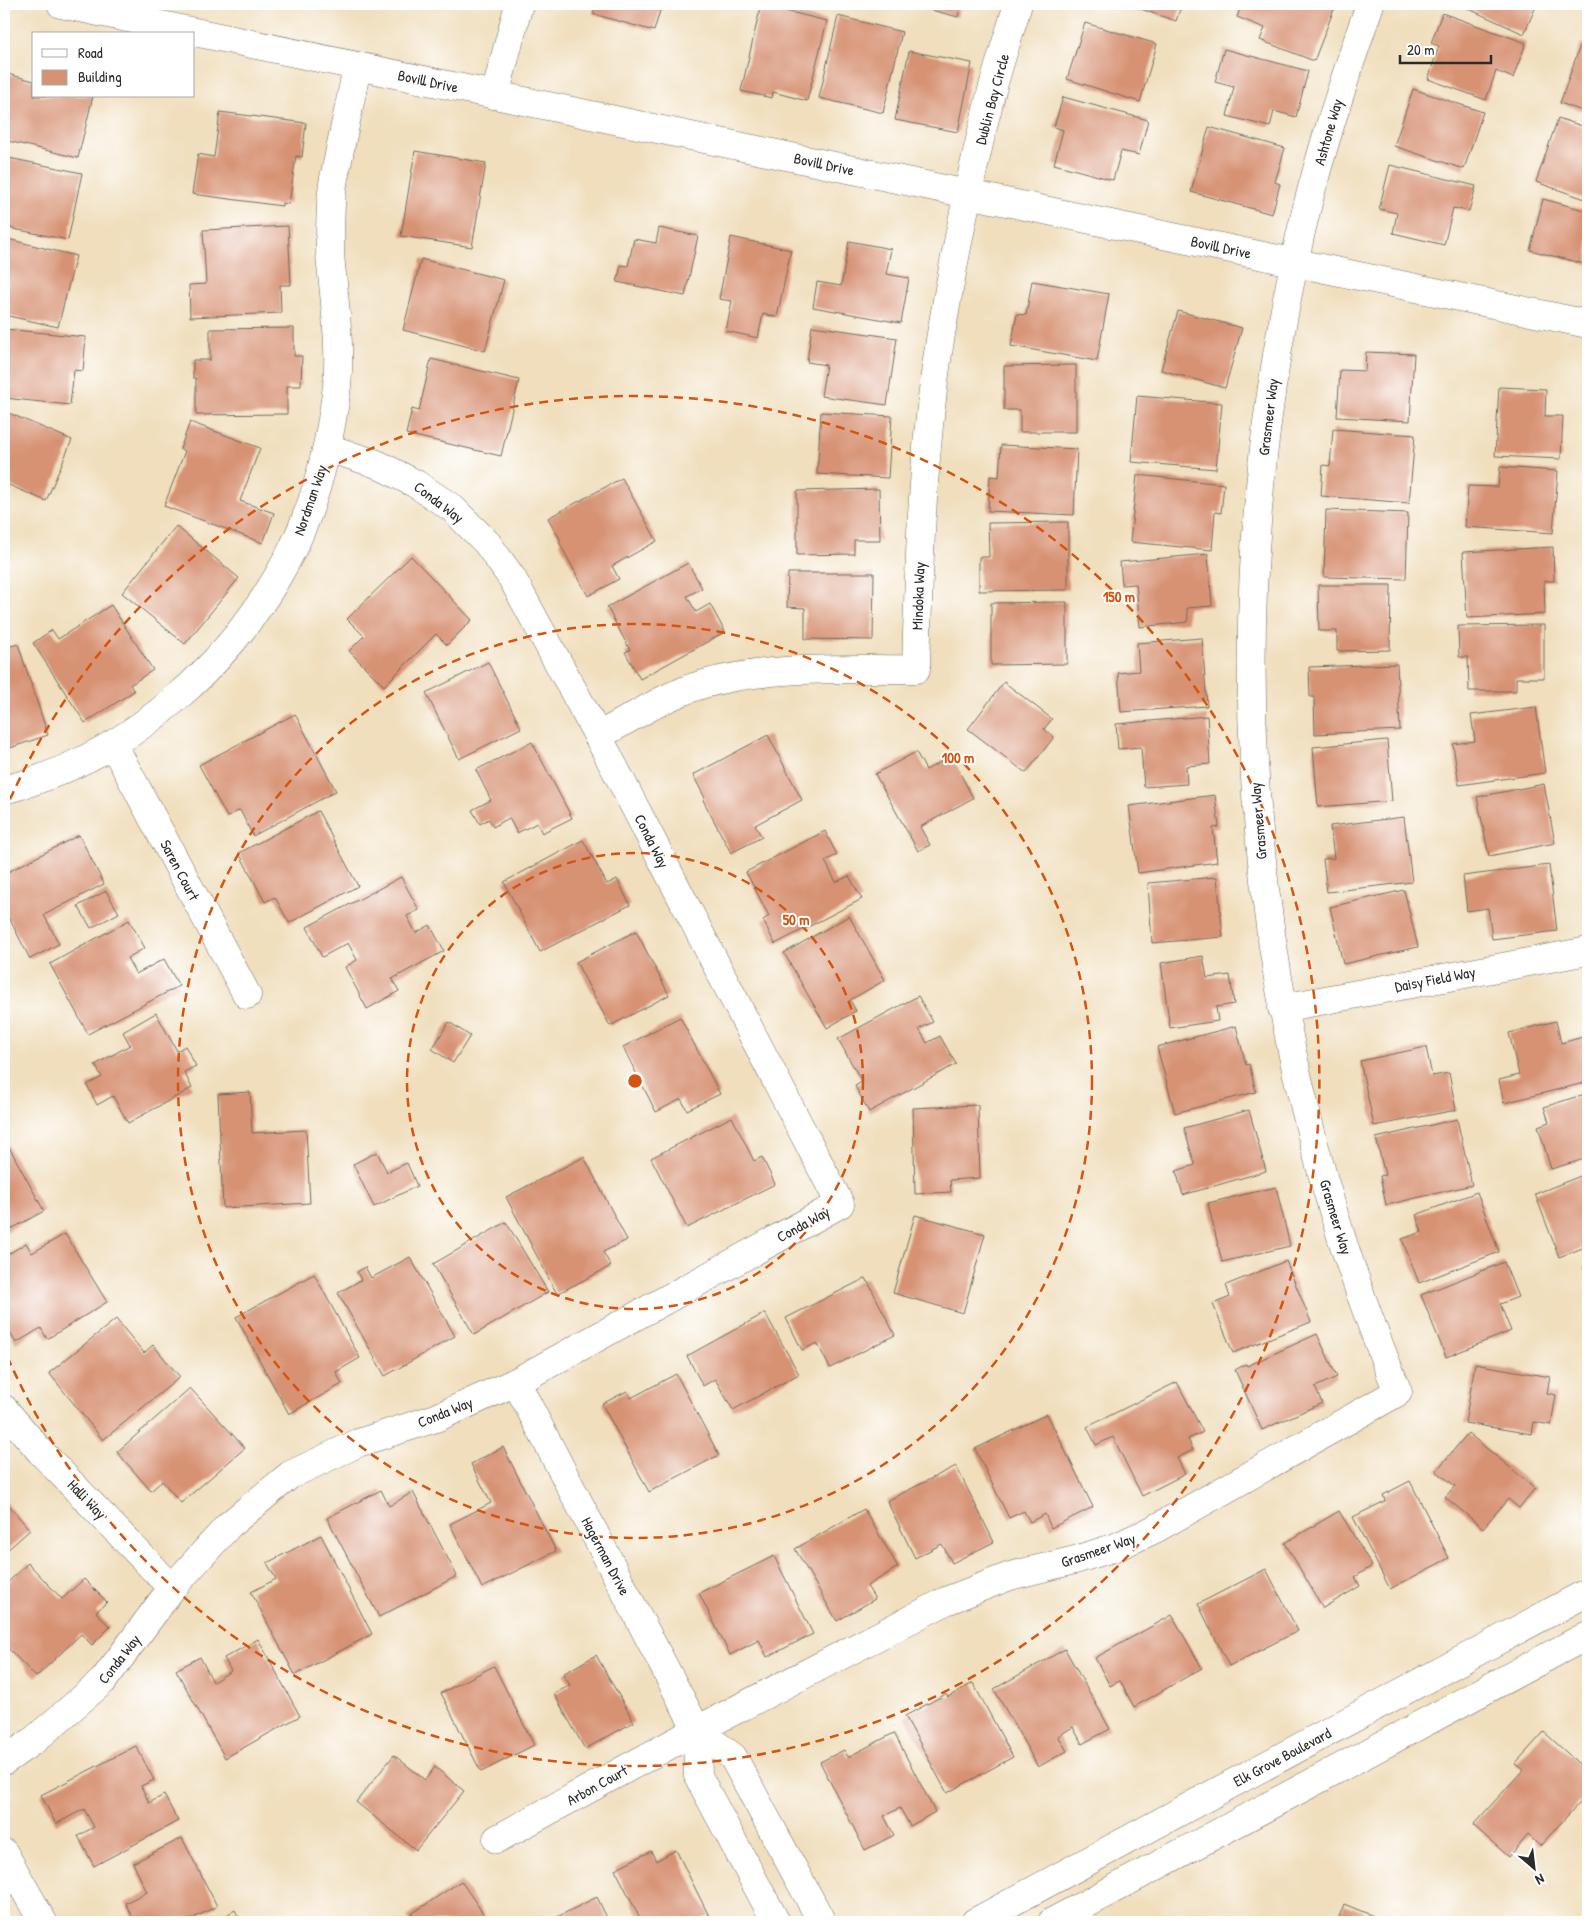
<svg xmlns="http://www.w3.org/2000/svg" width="1592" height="1926" font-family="'Patrick Hand',sans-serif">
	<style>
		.building { fill: #d79273 }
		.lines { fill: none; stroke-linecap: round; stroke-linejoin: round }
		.street-casing { stroke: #706a5e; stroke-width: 29 }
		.secondary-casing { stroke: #706a5e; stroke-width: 29 }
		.street { stroke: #fff; stroke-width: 28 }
		.secondary { stroke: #fff; stroke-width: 28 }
		.ring { fill: none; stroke: #d5540f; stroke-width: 2.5; stroke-dasharray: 9 6 }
		.labels { text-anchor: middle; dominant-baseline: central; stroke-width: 4; stroke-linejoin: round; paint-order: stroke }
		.street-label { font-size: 15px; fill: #2b2b2b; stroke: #fff }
		.centre { fill: #d5540f; stroke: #fff; stroke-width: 2.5 }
		.ring-label { font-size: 15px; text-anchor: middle; font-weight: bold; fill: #d5540f; stroke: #fff; stroke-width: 4; stroke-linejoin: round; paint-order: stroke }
	</style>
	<rect width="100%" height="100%" fill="#fff"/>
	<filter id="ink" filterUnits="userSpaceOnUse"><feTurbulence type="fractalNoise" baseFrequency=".02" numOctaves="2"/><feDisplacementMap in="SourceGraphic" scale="10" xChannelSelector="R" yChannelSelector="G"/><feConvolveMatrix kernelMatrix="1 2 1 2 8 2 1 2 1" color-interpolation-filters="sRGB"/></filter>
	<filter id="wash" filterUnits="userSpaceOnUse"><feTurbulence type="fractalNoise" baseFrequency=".0096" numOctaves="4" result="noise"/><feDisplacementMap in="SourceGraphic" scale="20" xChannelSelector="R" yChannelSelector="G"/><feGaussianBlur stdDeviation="1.12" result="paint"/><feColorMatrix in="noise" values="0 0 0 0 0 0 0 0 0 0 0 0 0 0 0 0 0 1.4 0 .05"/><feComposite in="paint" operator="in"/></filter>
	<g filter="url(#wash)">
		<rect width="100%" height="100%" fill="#f0debc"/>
		<g id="blocks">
			<g class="building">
				<polygon points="596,4 662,4 654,31 593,14"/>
				<polygon points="908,4 961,4 958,17"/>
				<polygon points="1126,4 1182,4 1176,21"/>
				<polygon points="1242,4 1336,4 1314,61 1260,40 1265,28 1237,17"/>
				<polygon points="1458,4 1537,4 1524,34"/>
				<polygon points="761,5 827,21 807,101 773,92 772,98 741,91"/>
				<polygon points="1442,13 1526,43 1513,78 1496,71 1486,100 1428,79 1439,46 1431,43"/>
				<polygon points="838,16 902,32 883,113 819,98"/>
				<polygon points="1085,23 1157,44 1140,102 1067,79"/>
				<polygon points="1581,43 1588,45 1588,113 1560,103"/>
				<polygon points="1224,49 1308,71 1296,117 1274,111 1270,127 1227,116 1234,87 1215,82"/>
				<polygon points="909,51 972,63 958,132 895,120"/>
				<polygon points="4,73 34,81 34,96 93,96 78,158 4,140"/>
				<polygon points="1413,89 1483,112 1464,169 1394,146"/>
				<polygon points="1063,97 1148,120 1139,155 1121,151 1113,180 1054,164 1063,130 1054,127"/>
				<polygon points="220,112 306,123 302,157 296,156 289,204 282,203 282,206 192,194 198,154 214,157"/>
				<polygon points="1558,118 1588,128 1588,200 1536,182"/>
				<polygon points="1209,127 1285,148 1275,182 1280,184 1272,214 1191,192"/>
				<polygon points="415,151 486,163 472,247 401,236"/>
				<polygon points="4,157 82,173 68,240 4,227"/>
				<polygon points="1390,165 1476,186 1469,211 1453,208 1444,245 1393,233 1397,213 1379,209"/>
				<polygon points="1543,199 1588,211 1588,265 1530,250"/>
				<polygon points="288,226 291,285 280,285 281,313 190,317 189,285 206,284 203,230"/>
				<polygon points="659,228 698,236 685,296 617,282 621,265 628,266 634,239 656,243"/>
				<polygon points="731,237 791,250 777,317 763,314 758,338 726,331 732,301 719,299"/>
				<polygon points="4,238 76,256 58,327 4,315"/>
				<polygon points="849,241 891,249 886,274 909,278 901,323 813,307 817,282 841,286"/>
				<polygon points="421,259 504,280 485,351 403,330"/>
				<polygon points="1032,281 1109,294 1097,361 1011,346 1017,314 1026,315"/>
				<polygon points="1178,311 1242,328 1225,388 1161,370"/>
				<polygon points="812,326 897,338 887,405 821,396 826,365 807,362"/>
				<polygon points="294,328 294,356 302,356 301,386 287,386 287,414 196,415 196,378 193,378 193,360 210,360 210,329"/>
				<polygon points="4,329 86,337 83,371 74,370 70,405 4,398"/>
				<polygon points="1366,352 1414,354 1410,421 1337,417 1340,370 1365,371"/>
				<polygon points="431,359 519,380 501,456 406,434 412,409 419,411"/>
				<polygon points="1076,365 1076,432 1020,432 1020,410 1004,410 1004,366"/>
				<polygon points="1499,387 1546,389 1545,416 1563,416 1561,459 1495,456"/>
				<polygon points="1137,396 1222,403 1216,469 1131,462"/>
				<polygon points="4,411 72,440 46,501 4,483"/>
				<polygon points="821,412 892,416 888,478 817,474"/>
				<polygon points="190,422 260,448 240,501 274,513 263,543 164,506 185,451 180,449"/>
				<polygon points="1333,429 1415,435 1409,503 1321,496 1323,465 1330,466"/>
				<polygon points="1001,445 1077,449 1074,515 988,511 990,476 999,477"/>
				<polygon points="1500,467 1558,471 1553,533 1465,527 1468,486 1498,487"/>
				<polygon points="1137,475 1224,484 1221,513 1215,512 1212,550 1130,542"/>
				<polygon points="622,478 657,541 612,566 619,579 588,596 559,542 561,541 548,518"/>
				<polygon points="879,489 880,540 854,540 854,554 797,555 797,491"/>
				<polygon points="1326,510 1408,513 1406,579 1324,577"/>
				<polygon points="1068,522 1068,590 979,591 979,557 989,557 988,523"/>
				<polygon points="176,526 239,578 185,644 122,593"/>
				<polygon points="1553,547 1554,581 1544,581 1545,614 1467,618 1463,552"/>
				<polygon points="1208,554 1212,606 1187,608 1188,622 1140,627 1136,584 1122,585 1120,562"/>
				<polygon points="411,556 472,620 447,645 436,634 384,686 349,651 364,636 347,619"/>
				<polygon points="688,563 702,588 687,596 696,612 710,604 725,632 640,679 625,652 630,650 607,607"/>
				<polygon points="788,573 874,573 873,640 805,639 805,608 787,607"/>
				<polygon points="1318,585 1391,585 1390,650 1337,651 1337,631 1319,631"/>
				<polygon points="1067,602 1067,664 991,665 991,603"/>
				<polygon points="111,605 153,670 130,685 134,691 85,723 33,643 52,630 58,639"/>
				<polygon points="1544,625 1544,678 1516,678 1516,691 1469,691 1468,657 1459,657 1458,626"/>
				<polygon points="1202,638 1207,706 1121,712 1118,673 1139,671 1137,643"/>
				<polygon points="18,644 48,735 4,750 4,648"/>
				<polygon points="488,662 521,728 459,759 426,693"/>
				<polygon points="1397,664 1400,730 1315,734 1314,697 1310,697 1309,667"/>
				<polygon points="1004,682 1052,719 1044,729 1054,737 1026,773 968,729"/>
				<polygon points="1536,707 1545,773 1459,785 1453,744 1475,741 1471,715"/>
				<polygon points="295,714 336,791 253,836 240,810 227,817 199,765"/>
				<polygon points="1207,716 1210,764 1186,766 1187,784 1144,787 1141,747 1118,749 1116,724"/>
				<polygon points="768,735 802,800 755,825 762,837 731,853 703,800 705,798 693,775"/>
				<polygon points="1387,740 1392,801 1318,807 1313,747"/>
				<polygon points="532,742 572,818 542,833 537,823 517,833 509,818 493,827 489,819 480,824 472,810 491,800 476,770"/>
				<polygon points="916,752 926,770 951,756 973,798 920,827 930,845 918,851 875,774"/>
				<polygon points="1544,784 1555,843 1489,856 1477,797"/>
				<polygon points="1215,795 1219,827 1213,828 1217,862 1138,873 1129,806"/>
				<polygon points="318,811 358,886 289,923 275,897 265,902 239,853"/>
				<polygon points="1404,817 1412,882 1327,892 1323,859 1334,858 1330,826"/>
				<polygon points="825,831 837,855 825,861 836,882 849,876 862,899 775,944 763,920 769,916 746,872"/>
				<polygon points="79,835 104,884 44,915 59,944 30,959 4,908 4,874"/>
				<polygon points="583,840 607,884 617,879 630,905 540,952 504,882"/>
				<polygon points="1549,865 1557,931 1492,939 1488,908 1467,911 1463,876"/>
				<polygon points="401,877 419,910 407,916 416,933 430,925 444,951 392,979 399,991 367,1009 345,967 357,960 348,943 322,957 307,927"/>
				<polygon points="1217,877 1223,937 1152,943 1148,883"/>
				<polygon points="1404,890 1418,947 1343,964 1330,907"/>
				<polygon points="106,891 119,913 91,928 78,906"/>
				<polygon points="849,916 885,980 850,1000 856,1011 827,1028 784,953"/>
				<polygon points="129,920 145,948 127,958 136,974 164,959 179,986 88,1034 50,964"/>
				<polygon points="636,931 669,995 610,1026 576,962"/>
				<polygon points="1203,956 1207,978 1230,975 1234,1004 1216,1007 1218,1021 1170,1028 1161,963"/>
				<polygon points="918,996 933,1022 919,1029 927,1043 940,1036 956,1064 869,1112 855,1086 862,1082 838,1039"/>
				<polygon points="156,1013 177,1051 185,1046 196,1066 184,1072 192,1088 128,1123 113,1096 97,1105 87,1085 102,1077 95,1065 130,1045 123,1032"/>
				<polygon points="680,1017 720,1094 687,1110 681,1099 656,1112 623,1047"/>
				<polygon points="1556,1021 1561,1043 1583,1037 1588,1059 1588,1082 1504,1103 1499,1080 1519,1075 1509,1033"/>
				<polygon points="449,1022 470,1036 453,1063 432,1049"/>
				<polygon points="1236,1026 1246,1065 1249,1064 1256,1092 1175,1113 1157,1047"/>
				<polygon points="1426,1047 1432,1076 1449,1073 1456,1110 1374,1126 1360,1061"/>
				<polygon points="250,1092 252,1133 306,1130 310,1203 223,1208 218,1094"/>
				<polygon points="1588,1093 1588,1158 1551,1169 1538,1126 1549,1122 1544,1107"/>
				<polygon points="978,1105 980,1178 950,1180 951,1192 915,1194 913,1108"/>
				<polygon points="1249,1110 1266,1171 1183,1195 1176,1171 1195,1165 1184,1128"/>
				<polygon points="732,1117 754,1161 762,1157 775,1184 687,1228 651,1158"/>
				<polygon points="1457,1119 1472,1185 1386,1205 1380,1176 1385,1175 1376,1138"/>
				<polygon points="4,1138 44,1211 4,1233"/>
				<polygon points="377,1152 387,1172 407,1163 417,1186 374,1207 353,1164"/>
				<polygon points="584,1157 627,1240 603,1252 611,1266 557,1294 506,1197"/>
				<polygon points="1588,1173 1588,1246 1559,1257 1535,1194"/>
				<polygon points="1276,1187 1290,1246 1222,1262 1208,1203"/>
				<polygon points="1477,1192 1499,1252 1419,1283 1402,1239 1422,1232 1416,1215"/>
				<polygon points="915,1215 985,1234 963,1313 893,1293"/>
				<polygon points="506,1222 548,1292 474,1335 433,1264"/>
				<polygon points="65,1234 107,1302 47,1339 41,1328 16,1343 4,1323 4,1307 6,1306 4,1303 4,1257 26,1243 32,1253"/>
				<polygon points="410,1257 455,1336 385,1376 338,1293 361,1280 357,1272 365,1267 371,1278"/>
				<polygon points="1286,1261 1311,1322 1233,1353 1213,1304 1230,1297 1226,1285"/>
				<polygon points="1504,1262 1518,1297 1500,1304 1511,1331 1446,1357 1421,1295"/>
				<polygon points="1588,1265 1588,1277 1584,1267"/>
				<polygon points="314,1274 360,1358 336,1372 342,1384 289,1414 236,1317"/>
				<polygon points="866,1278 895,1335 830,1368 817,1343 802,1350 786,1318"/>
				<polygon points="765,1313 799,1374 733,1410 715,1379 703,1386 687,1356"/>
				<polygon points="116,1319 144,1353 153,1345 180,1377 103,1440 49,1373"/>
				<polygon points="1317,1334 1337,1377 1315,1387 1322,1403 1262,1430 1235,1370 1246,1364 1247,1366"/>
				<polygon points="1475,1364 1550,1377 1547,1393 1556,1395 1551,1425 1534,1422 1532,1434 1465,1423"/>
				<polygon points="676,1374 719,1455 649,1492 602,1404 627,1391 631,1398"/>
				<polygon points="1177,1382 1203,1432 1188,1439 1193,1450 1177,1458 1185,1474 1142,1496 1113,1437 1096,1445 1087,1427"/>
				<polygon points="190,1388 245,1448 181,1503 162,1481 151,1491 117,1452"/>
				<polygon points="1047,1414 1093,1507 1051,1528 1045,1514 1030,1522 1024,1511 1009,1518 975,1449"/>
				<polygon points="1468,1433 1535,1488 1519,1508 1508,1499 1483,1528 1445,1497 1455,1486 1436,1471"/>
				<polygon points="503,1447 556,1551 482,1588 450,1524 491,1503 471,1464"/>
				<polygon points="956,1466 994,1542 952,1563 942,1544 915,1558 887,1501"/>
				<polygon points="1410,1481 1449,1558 1390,1589 1353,1517 1385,1501 1383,1495"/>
				<polygon points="381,1490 389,1506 413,1492 457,1576 379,1617 327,1518"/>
				<polygon points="4,1500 30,1530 4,1553"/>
				<polygon points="864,1509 898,1567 867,1586 875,1599 837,1621 795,1549"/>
				<polygon points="1339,1511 1372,1566 1355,1577 1360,1586 1323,1608 1285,1543"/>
				<polygon points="321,1535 372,1634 295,1675 251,1592 276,1579 267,1563"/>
				<polygon points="774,1556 813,1634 767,1657 759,1640 730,1655 699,1593"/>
				<polygon points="28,1563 62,1599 84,1579 107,1602 96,1612 110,1627 92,1645 81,1634 36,1677 4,1644 4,1586"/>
				<polygon points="1266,1569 1298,1631 1229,1666 1198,1604"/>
				<polygon points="1172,1615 1202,1668 1134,1707 1120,1681 1110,1686 1095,1658"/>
				<polygon points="258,1639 300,1716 225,1758 176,1670 200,1657 213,1682 231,1671 224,1658"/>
				<polygon points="1065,1649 1110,1729 1082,1744 1073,1727 1058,1736 1067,1751 1038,1767 994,1689"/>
				<polygon points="596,1655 634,1722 585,1749 554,1694 570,1685 563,1674"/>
				<polygon points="494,1666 534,1745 481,1772 441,1693"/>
				<polygon points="973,1683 1013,1757 947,1793 905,1716 946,1694 948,1697"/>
				<polygon points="1544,1732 1588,1772 1588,1793 1540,1846 1528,1835 1509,1857 1473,1825 1523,1770 1515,1764"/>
				<polygon points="894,1733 935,1812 910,1826 900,1808 884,1816 894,1835 865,1850 820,1762 844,1750 848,1757"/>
				<polygon points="136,1746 154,1780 141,1786 149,1803 164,1795 178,1821 94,1866 78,1836 94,1827 84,1809 56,1824 41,1795"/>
				<polygon points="394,1755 425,1780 435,1767 464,1791 416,1850 356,1802"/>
				<polygon points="182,1838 217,1906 186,1922 135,1922 125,1903 147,1892 133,1863"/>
				<polygon points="676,1850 709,1916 697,1922 642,1922 615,1869 651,1851 656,1861"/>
				<polygon points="461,1881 489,1922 410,1922 407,1917"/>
				<polygon points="597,1897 609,1922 547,1922"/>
				<polygon points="1344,1904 1388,1922 1337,1922"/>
				<polygon points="235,1910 241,1922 214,1922"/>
			</g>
		</g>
	</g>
	<g filter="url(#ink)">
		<use href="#blocks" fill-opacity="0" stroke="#706a5e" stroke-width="1"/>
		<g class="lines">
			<defs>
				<g id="street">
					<polyline points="61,4 1588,324"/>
					<polyline points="495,95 519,4"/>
					<path d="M 598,736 C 632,718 667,694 704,684 C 773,665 846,670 916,669 C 919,557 923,444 941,334 C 955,253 971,173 991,94 C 999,64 1009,34 1018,4"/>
					<polyline points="113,744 247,995"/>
					<path d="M 4,790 C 130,757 236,663 293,548 C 318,497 330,442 337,386 C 340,356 337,324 334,293 C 333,279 330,264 330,249 C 330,231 330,211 332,192 C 333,178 338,163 340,149 C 346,121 352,94 357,66"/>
					<polyline points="1282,1008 1588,951"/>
					<polyline points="516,1382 697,1730 733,1757 822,1922"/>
					<polyline points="4,1409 40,1451 172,1588"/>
					<polyline points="697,1730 698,1776 776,1922"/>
					<polyline points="4,1761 33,1741 103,1681 172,1588 229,1525 290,1475 358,1443 436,1418 516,1382 840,1204 598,736 512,578 487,543 452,508 416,484 377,464 328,448"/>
					<path d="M 497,1839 L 697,1730 L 946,1601 L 1010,1576 L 1075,1560 L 1116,1547 L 1155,1529 L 1398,1392 C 1248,1029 1213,648 1294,264 C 1312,175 1341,89 1370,4"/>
					<polyline points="4,1853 43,1922"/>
				</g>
				<g id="secondary">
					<polyline points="975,1922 1588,1592"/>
					<polyline points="1052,1922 1588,1635"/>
				</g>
			</defs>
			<use href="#street" class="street-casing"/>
			<use href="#secondary" class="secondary-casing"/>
			<use href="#street" class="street"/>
			<use href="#secondary" class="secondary"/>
		</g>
	</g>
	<g class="ring">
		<circle cx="635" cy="1081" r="228"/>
		<circle cx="635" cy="1081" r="457"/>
		<path d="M4 813A685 685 0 1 1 4 1349"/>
	</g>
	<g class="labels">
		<g class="street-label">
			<text transform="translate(428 81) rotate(12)">Bovill Drive</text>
			<text transform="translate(992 99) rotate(-75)">Dublin Bay Circle</text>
			<text transform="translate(1328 132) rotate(-74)">Ashtone Way</text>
			<text transform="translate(824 164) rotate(12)">Bovill Drive</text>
			<text transform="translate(1221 247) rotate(12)">Bovill Drive</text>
			<text transform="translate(1268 417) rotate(-83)">Grasmeer Way</text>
			<text transform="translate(310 500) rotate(-71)">Nordman Way</text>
			<text transform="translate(439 502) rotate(37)">Conda Way</text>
			<text transform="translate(918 596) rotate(-88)">Mindoka Way</text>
			<text transform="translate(1258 821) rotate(-95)">Grasmeer Way</text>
			<text transform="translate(652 841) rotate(63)">Conda Way</text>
			<text transform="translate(180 870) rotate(62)">Saren Court</text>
			<text transform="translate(1435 979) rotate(-11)">Daisy Field Way</text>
			<text transform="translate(1336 1217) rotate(73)">Grasmeer Way</text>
			<text transform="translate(803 1224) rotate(-29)">Conda Way</text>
			<text transform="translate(445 1412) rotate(-22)">Conda Way</text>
			<text transform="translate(87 1499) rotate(46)">Halli Way</text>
			<text transform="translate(1098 1550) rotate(-19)">Grasmeer Way</text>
			<text transform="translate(606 1556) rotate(62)">Hagerman Drive</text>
			<text transform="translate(119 1659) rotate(-52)">Conda Way</text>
			<text transform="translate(1282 1757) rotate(-28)">Elk Grove Boulevard</text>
			<text transform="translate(597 1785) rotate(-29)">Arbon Court</text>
		</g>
	</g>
	<circle cx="635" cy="1081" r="8" class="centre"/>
	<g class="ring-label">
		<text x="1119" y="602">150 m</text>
		<text x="958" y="763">100 m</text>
		<text x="796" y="925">50 m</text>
	</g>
	<rect width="1592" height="1926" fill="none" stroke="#fff" stroke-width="20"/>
	<rect x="32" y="32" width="162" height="65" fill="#ffffff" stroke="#aaaaaa"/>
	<rect x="42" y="49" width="25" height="8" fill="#ffffff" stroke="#aaaaaa"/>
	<text x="78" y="58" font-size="15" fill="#2b2b2b">Road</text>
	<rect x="42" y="70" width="25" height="15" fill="#d79273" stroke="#aaaaaa"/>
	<text x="78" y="82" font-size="15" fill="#2b2b2b">Building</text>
	<g transform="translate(1534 1868) rotate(152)" stroke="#ffffff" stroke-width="4" paint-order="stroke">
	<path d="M0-4L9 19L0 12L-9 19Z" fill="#2b2b2b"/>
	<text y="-8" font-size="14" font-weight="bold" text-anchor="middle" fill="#2b2b2b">N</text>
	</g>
	<path d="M1400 55v8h91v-8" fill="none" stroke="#2b2b2b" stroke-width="2.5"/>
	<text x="1407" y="55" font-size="15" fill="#2b2b2b" stroke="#ffffff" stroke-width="4" paint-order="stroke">20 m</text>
</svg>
